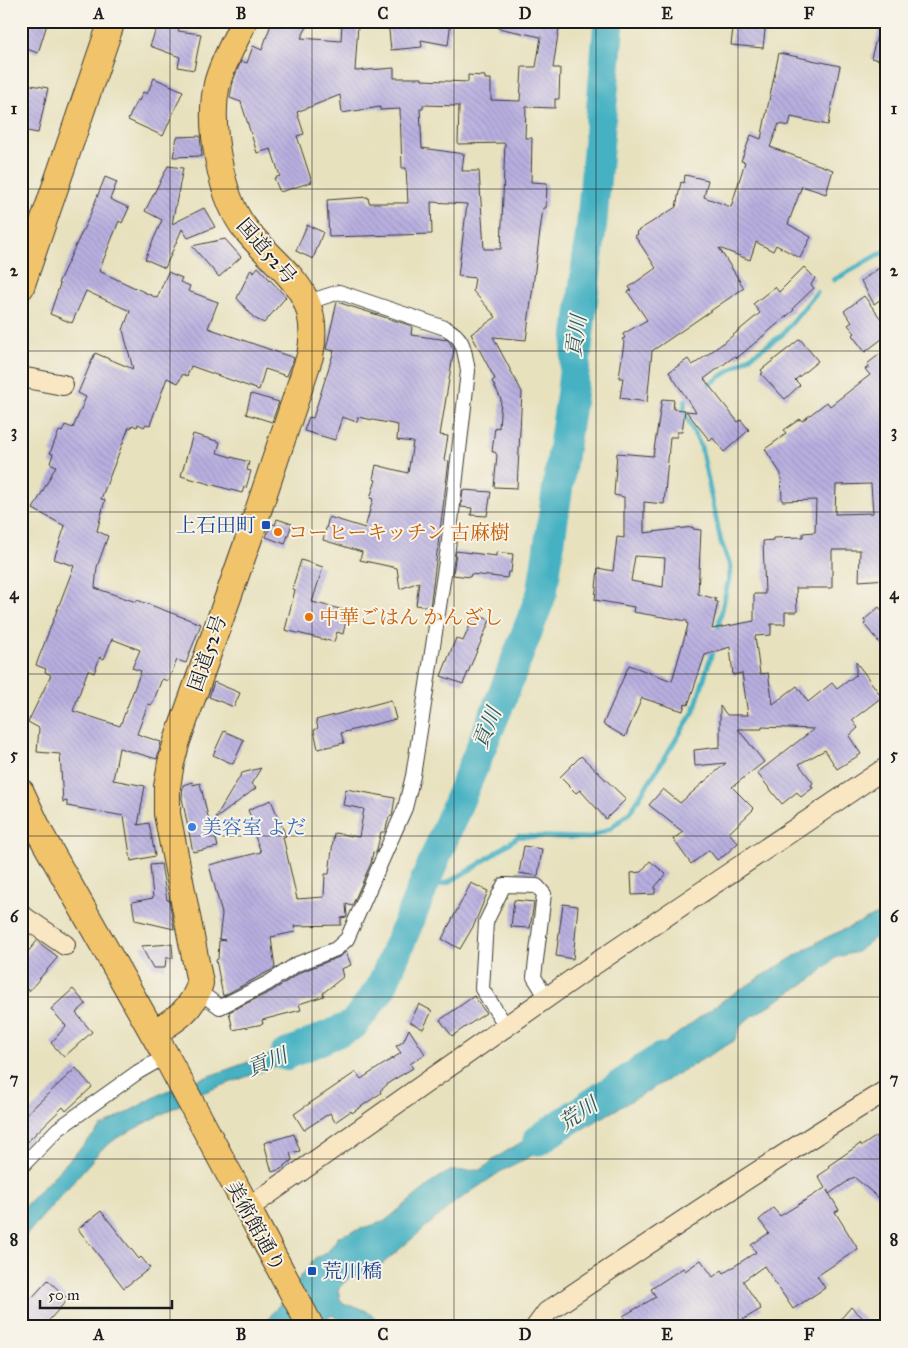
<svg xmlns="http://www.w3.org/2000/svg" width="908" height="1348" font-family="'IM FELL Great Primer','Noto Serif JP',serif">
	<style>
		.water { fill: #45b1c2; stroke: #30666f }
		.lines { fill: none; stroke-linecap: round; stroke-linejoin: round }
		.stream { stroke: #45b1c2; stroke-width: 5 }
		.river { stroke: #45b1c2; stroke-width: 31 }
		.building { fill: url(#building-back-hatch); fill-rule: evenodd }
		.street-casing { stroke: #3a3a34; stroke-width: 16 }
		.secondary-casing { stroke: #3a3a34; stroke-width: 22 }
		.highway-casing { stroke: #3a3a34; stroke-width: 28 }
		.street { stroke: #fff; stroke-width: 14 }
		.secondary { stroke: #f9e7c3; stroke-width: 20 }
		.highway { stroke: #f1c36a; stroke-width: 26 }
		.grid { fill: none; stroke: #1c1c1c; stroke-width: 1; stroke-opacity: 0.55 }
		.transit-dot { fill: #1a4fb4; stroke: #f7f3e8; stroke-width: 2 }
		.food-dot { fill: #e8710a; stroke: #f7f3e8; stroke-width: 2 }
		.shop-dot { fill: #3f7fe0; stroke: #f7f3e8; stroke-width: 2 }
		.labels { text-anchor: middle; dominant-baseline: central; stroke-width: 4; stroke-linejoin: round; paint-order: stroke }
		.street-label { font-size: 20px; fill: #1c1c1c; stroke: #f7f3e8 }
		.transit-label { font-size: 20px; fill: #164399; stroke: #f7f3e8; text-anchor: end }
		.food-label { font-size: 20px; fill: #c56008; stroke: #f7f3e8; text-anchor: start }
		.shop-label { font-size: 20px; fill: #366cbe; stroke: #f7f3e8; text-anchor: start }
		.water-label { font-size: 21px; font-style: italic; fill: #2c585e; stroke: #f7f3e8 }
		.neatline { fill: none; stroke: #1c1c1c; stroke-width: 2 }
		.grid-label { font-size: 16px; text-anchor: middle; font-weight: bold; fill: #1c1c1c }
	</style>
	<defs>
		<pattern id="building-back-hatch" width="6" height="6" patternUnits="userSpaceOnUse" patternTransform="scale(1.25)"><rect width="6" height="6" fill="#b8afe0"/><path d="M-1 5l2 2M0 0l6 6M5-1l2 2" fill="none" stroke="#9e96c0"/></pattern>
	</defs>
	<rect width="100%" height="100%" fill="#f7f3e8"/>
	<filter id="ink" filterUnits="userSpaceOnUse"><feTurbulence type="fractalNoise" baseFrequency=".02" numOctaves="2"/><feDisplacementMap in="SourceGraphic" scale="10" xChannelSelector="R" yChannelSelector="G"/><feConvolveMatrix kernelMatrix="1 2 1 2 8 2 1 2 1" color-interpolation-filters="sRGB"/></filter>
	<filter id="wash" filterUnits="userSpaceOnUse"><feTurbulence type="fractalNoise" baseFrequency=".0096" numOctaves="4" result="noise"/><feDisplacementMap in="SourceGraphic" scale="20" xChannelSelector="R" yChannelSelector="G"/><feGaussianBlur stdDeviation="1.12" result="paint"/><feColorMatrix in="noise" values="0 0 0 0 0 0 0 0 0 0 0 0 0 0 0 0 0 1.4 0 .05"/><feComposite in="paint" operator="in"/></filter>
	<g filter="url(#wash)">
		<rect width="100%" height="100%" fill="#e7e1be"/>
		<g class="water">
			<path d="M 887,910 L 887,928 L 857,952 L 836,957 L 813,978 L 748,1019 L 741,1025 L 734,1041 L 579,1131 L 500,1172 L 454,1203 L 380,1266 L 364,1275 L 350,1277 L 338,1289 L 340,1299 L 345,1305 C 363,1307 371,1311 381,1327 L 350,1327 L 332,1315 L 316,1327 L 262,1327 L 315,1258 L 327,1253 L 339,1236 L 385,1221 L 435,1180 L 450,1171 L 481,1170 L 497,1157 L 553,1123 L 594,1113 L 626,1085 L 629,1074 L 651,1053 L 725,999 L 821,940 Z"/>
			<polygon points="324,1039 284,1063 202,1093 117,1138 101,1150 21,1241 21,1210 101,1127 164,1092 257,1059"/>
		</g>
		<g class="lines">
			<g class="stream">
				<polyline points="834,280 887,250"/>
				<polyline points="704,388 782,335 817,292"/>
				<polyline points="693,395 685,401 684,412 701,447 721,542 731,568 717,633"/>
				<polyline points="422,888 447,883 478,865 519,836 589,838 611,828 630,812 694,711 714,646"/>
			</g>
			<g class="river">
				<polyline points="285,1055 353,1025 381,988 502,697 542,593 571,398 592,221 609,21"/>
				<polyline points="538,1140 661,1058"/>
			</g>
		</g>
		<g id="blocks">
			<g class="building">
				<polygon points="21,21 48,21 38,53 21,47"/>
				<polygon points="159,21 182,21 178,31 201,34 194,70 178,67 180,57 150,46"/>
				<path d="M 272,21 L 310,21 L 301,38 L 341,41 L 342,23 L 358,24 L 355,71 L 394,68 L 394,78 L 422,78 L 422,80 L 468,82 L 468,75 L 485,76 L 485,79 L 491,79 L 491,100 L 520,101 L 522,67 L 536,67 L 541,37 L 498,28 L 499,21 L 560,21 L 553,68 L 560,68 L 559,99 L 555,99 L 555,108 L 526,107 L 525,138 L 532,138 L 531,182 L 547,183 L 546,208 L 543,208 L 526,340 L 493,337 L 522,392 L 517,488 L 494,487 L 497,455 L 495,452 L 492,452 L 495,427 L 499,428 L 501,399 L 492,381 L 495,379 L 471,334 L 496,317 L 473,291 L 475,278 L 458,276 L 467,204 L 431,202 L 432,234 L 329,237 L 327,200 L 368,197 L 369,203 L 408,203 L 406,168 L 402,168 L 400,109 L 380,110 L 380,107 L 342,113 L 340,95 L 297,112 L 304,134 L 297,136 L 312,182 L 280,192 L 274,178 L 280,176 L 271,149 L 257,153 L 241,102 L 230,98 L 233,81 L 241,61 L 247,63 L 253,46 L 262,50 ZM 423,105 L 459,106 L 458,144 L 505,143 L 501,249 L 484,249 L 479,171 L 462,171 L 464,154 L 422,148 L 420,109 L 423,109 Z"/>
				<polygon points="388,21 451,21 448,45 421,40 422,47 391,50"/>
				<polygon points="739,21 766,21 763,48 731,45 733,28 738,29"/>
				<polygon points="881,21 887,21 887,62 871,58"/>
				<polygon points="779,53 840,66 828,125 791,117 789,126 779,124 770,147 833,170 826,194 802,186 788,224 811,237 800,258 776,245 773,251 756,242 750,260 719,248 744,288 652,351 647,402 620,398 623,378 619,378 624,342 622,339 625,338 623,334 647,320 628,292 631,290 629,287 656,268 635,236 638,234 636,232 676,207 681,182 684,183 685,175 708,180 704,197 731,207 745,162 741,161 751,135 761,139"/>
				<polygon points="154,78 183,91 163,136 128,120 137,100 139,101 143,92 147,94"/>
				<polygon points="26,84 48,88 38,133 21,130 21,90 25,91"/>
				<polygon points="200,136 202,156 173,157 177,137"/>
				<polygon points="168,166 183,168 172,224 204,208 215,227 188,238 182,229 165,268 145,259 162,220 145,211"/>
				<path d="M 105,177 L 117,182 L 110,199 L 129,208 L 122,223 L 119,221 L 99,271 L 157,298 L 168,272 L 182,278 L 180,282 L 190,286 L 188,291 L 218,302 L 208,328 L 294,358 L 287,376 L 265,369 L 259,390 L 191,366 L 187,376 L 183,374 L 178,383 L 167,378 L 150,425 L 146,424 L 144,427 L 138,424 L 137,427 L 132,425 L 131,428 L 129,427 L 101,499 L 105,500 L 97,531 L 108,536 L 97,567 L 95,588 L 136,602 L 137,600 L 201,624 L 186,663 L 177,660 L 168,681 L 162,679 L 152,705 L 148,704 L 137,734 L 161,742 L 157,759 L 119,748 L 113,780 L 145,786 L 138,825 L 149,823 L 155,856 L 131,861 L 124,816 L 67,806 L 67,801 L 63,802 L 60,754 L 37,752 L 39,728 L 28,722 L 51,675 L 45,672 L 46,669 L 36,665 L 74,566 L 54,559 L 65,526 L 33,509 L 56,466 L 50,463 L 53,454 L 50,453 L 59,431 L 62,432 L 65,425 L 73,428 L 86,397 L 78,393 L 95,353 L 133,369 L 123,330 L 130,311 L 86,291 L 72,323 L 50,314 L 60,284 L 58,283 L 90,215 ZM 112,639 L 140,650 L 132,668 L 141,671 L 120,726 L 73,711 L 88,670 L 94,673 L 100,657 L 104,659 Z"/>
				<polygon points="307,225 323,232 313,259 296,251"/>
				<polygon points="225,239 241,257 219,277 192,246"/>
				<polygon points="258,267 286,297 264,323 254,318 237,298 251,269 254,272"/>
				<polygon points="804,267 815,278 811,285 814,288 793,308 794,310 737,358 735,356 704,379 738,422 741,420 749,430 724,452 713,438 710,441 686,411 696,412 669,372 688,359 692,365 696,363 726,341 760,313 753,304 775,287 779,292"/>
				<polygon points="879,268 887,279 887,295 874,304 861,281"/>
				<polygon points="864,296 887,327 887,335 865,352 852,335 855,333 848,325 852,322 844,311"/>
				<polygon points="337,302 412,326 411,335 448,340 454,349 440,435 448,436 444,460 449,461 430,607 416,605 419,582 400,589 397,568 360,560 362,552 323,540 329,517 365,528 373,499 370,498 376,480 373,479 376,465 408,473 413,442 397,440 398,425 358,417 357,422 342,417 335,440 304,431 309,417 313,418 334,351 326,349"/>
				<polygon points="800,339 818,361 795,380 800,385 785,399 761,374 763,373 761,370"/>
				<path d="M 880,354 L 887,363 L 887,579 L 859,581 L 860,550 L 832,550 L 832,588 L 796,588 L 797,612 L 785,612 L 785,624 L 771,624 L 771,635 L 755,636 L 760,674 L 768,673 L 773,704 L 797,686 L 808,702 L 832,683 L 837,689 L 856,675 L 856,662 L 882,697 L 852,720 L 858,728 L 849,736 L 861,754 L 837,769 L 825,750 L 799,764 L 813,783 L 811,785 L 813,788 L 801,797 L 797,792 L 782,804 L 757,773 L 814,729 L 762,727 L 762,729 L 738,729 L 764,762 L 732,787 L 754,809 L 729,833 L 738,843 L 725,855 L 717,860 L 709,850 L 691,864 L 673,839 L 683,832 L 649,805 L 663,789 L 680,803 L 726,763 L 695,766 L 694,750 L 720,747 L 720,706 L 727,715 L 748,715 L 742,673 L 733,675 L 730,647 L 705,655 L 688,705 L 685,704 L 683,711 L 642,698 L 625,737 L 603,724 L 629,665 L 672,681 L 688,625 L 687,621 L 633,612 L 634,607 L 595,600 L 598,568 L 613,571 L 617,537 L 624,538 L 624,497 L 614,495 L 617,453 L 653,456 L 662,399 L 674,400 L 673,409 L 685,410 L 682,432 L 677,432 L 677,437 L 670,437 L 664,504 L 644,502 L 644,533 L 693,527 L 693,529 L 701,530 L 698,594 L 716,599 L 715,601 L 718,602 L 712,629 L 754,621 L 754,594 L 765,594 L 763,541 L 773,540 L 773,538 L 803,537 L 803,533 L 815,532 L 816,500 L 782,501 L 781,474 L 765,449 L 786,434 L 784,430 L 800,419 L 802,421 L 827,402 L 830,406 L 870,375 L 865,369 L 869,367 L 867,364 ZM 871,484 L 873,513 L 835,514 L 836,485 ZM 635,556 L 665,558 L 663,587 L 631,581 Z"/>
				<polygon points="251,394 279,402 272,422 246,414"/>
				<polygon points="193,434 220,442 217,453 249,462 247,470 251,471 246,488 244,487 242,493 181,476"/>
				<polygon points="463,490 491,492 487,516 471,515 472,508 461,507"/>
				<polygon points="277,519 292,524 285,544 266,537 271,523 275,525"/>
				<polygon points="456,551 496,556 496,552 513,554 511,572 508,572 507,578 471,574 470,577 453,575"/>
				<polygon points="301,560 323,567 312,602 348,611 343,634 337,632 334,642 285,630 295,590 292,589"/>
				<polygon points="879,607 887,617 887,652 864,624 866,623 864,620"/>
				<polygon points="475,614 490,620 463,684 441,676 456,638 463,641"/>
				<polygon points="214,682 240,693 234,707 209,697"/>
				<polygon points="391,700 396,719 341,733 344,743 318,749 314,730 318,728 316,720"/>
				<polygon points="224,731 244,740 233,764 213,755"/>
				<polygon points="581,756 626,799 606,819 580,790 576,793 560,777"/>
				<polygon points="261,768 251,784 256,788 214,820 242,773"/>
				<polygon points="192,782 193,785 200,783 210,825 212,822 218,847 193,852 182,798 183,785"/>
				<polygon points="346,789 395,798 392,816 389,817 385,832 381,832 377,849 376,853 373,852 371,863 352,906 346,904 347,917 341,918 341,925 294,926 295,932 271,937 275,968 223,996 216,960 218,959 219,941 225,940 219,939 222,914 209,865 261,852 252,829 255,828 248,810 271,800 286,836 283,837 297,899 324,897 325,874 329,874 334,833 359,837 364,809 343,805"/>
				<polygon points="524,846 542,849 538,876 519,873"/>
				<polygon points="650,861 666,874 655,887 655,894 632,895 631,873 641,872"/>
				<polygon points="161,864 167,900 169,900 174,929 135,920 132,902 153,898 150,865"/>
				<polygon points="471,883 488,891 474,925 460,949 442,939"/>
				<polygon points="514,900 534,902 530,928 511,927"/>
				<polygon points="563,904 578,906 573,959 556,956"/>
				<polygon points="37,941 58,957 29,991 21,984 21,960"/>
				<polygon points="172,944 173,958 166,958 165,968 153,968 141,946"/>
				<polygon points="346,952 351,965 341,969 343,977 323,993 324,996 299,1004 301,1010 262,1020 263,1024 233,1030 229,1012 272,991 301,972 339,957"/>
				<polygon points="73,989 86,1004 76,1013 92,1032 64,1057 51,1043 66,1026 51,1009"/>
				<polygon points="474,996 486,1013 452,1036 440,1020"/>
				<polygon points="419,1004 432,1011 423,1029 410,1022"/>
				<polygon points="409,1029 425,1054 410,1064 413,1068 390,1082 380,1091 381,1093 352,1113 351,1111 335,1122 330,1113 304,1130 294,1114 356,1072 361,1079 401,1053 396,1046 403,1042"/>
				<polygon points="76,1068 92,1087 66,1111 63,1107 21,1148 21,1119"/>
				<polygon points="881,1133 887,1142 887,1205 854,1177 829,1194 827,1190 839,1210 835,1212 858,1249 817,1276 825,1288 793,1309 764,1266 743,1281 761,1309 730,1327 629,1327 623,1316 656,1297 651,1289 683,1268 685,1271 701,1260 713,1277 722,1270 724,1273 756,1252 751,1245 769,1233 759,1220 773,1208 780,1216 825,1188 818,1176 830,1168 828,1166 860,1144 862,1146"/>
				<polygon points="294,1134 300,1151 290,1153 292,1160 281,1169 272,1172 264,1143"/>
				<polygon points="101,1211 139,1259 141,1257 150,1268 124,1288 78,1229"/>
				<polygon points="48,1280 68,1299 43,1327 21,1327 21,1310"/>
				<polygon points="851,1307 873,1327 834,1327"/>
			</g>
		</g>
	</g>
	<g filter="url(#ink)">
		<use href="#blocks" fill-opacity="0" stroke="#3a3a34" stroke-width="1"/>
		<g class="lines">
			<defs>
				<g id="street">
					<path d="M 198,991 L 220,1007 L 268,983 L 297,964 L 336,949 L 347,939 L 405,808 L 413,776 L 448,548 L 468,371 C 464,350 465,338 445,328 L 339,292 L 308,302"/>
					<polyline points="506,1026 482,989 486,922 504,885 537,886 544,894 534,977 547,998"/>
					<polyline points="21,1167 58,1129 138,1072 166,1056"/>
				</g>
				<g id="secondary">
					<polyline points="21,377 63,385"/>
					<polyline points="21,915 65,945"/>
					<polyline points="247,1209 586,970 887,767"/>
					<path d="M 536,1327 L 547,1312 C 659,1236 771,1161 887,1090"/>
				</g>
				<g id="highway">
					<polyline points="21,287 112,21"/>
					<polyline points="21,792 41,835 166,1056 311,1327"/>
					<path d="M 153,1033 C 175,1020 194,1009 200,983 L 167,814 L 167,787 L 171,763 L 177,741 L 249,538 L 310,356 C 323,291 283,274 247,231 C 220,199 208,124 217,84 C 222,63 235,42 244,21"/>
				</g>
			</defs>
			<use href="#street" class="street-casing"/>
			<use href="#secondary" class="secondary-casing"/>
			<use href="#highway" class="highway-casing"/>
			<use href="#street" class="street"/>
			<use href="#secondary" class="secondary"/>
			<use href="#highway" class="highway"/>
		</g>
	</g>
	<path class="grid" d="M 170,21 L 170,1327M 312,21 L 312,1327M 454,21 L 454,1327M 596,21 L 596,1327M 738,21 L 738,1327M 21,189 L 887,189M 21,351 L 887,351M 21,512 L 887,512M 21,674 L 887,674M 21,836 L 887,836M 21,997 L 887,997M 21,1159 L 887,1159"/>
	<g class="transit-dot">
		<rect x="261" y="520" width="10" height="10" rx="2.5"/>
		<rect x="307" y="1266" width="10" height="10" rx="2.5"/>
	</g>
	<g class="food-dot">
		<circle cx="278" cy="532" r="5"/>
		<circle cx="309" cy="617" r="5"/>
	</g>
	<circle class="shop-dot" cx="192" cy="827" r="5"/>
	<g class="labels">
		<g class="street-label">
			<text transform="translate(267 251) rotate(49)">国道52号</text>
			<text transform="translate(207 653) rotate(-71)">国道52号</text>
			<text transform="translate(256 1226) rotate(61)">美術館通り</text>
		</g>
		<g class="transit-label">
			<text x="256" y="525">上石田町</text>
			<text x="322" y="1271" text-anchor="start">荒川橋</text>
		</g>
		<g class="food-label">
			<text x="288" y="532">コーヒーキッチン 古麻樹</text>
			<text x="319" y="617">中華ごはん かんざし</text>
		</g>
		<g class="shop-label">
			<text x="202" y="827">美容室 よだ</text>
		</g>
		<g class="water-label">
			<text transform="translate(576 336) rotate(-82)">貢川</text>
			<text transform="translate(487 728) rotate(-68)">貢川</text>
			<text transform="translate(267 1062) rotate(-22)">貢川</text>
			<text transform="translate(578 1114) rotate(-34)">荒川</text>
		</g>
	</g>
	<rect width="908" height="1348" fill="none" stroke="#f7f3e8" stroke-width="55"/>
	<path d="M40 1300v8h132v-8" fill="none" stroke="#1c1c1c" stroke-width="2.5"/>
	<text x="48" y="1300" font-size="15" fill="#1c1c1c" stroke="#f7f3e8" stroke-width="4" paint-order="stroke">50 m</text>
	<rect x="28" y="28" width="852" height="1292" class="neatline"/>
	<g class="grid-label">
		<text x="99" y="19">A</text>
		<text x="241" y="19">B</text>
		<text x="383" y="19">C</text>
		<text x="525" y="19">D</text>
		<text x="667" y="19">E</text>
		<text x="809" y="19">F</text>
		<text x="14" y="114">1</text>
		<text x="894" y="114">1</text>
		<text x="14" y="276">2</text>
		<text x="894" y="276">2</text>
		<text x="14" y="437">3</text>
		<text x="894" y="437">3</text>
		<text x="14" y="599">4</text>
		<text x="894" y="599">4</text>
		<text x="14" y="760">5</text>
		<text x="894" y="760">5</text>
		<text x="14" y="922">6</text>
		<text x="894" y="922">6</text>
		<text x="14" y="1084">7</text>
		<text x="894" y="1084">7</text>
		<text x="14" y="1245">8</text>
		<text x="894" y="1245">8</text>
		<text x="99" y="1340">A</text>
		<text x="241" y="1340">B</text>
		<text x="383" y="1340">C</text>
		<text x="525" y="1340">D</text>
		<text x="667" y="1340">E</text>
		<text x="809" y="1340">F</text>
	</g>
</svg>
